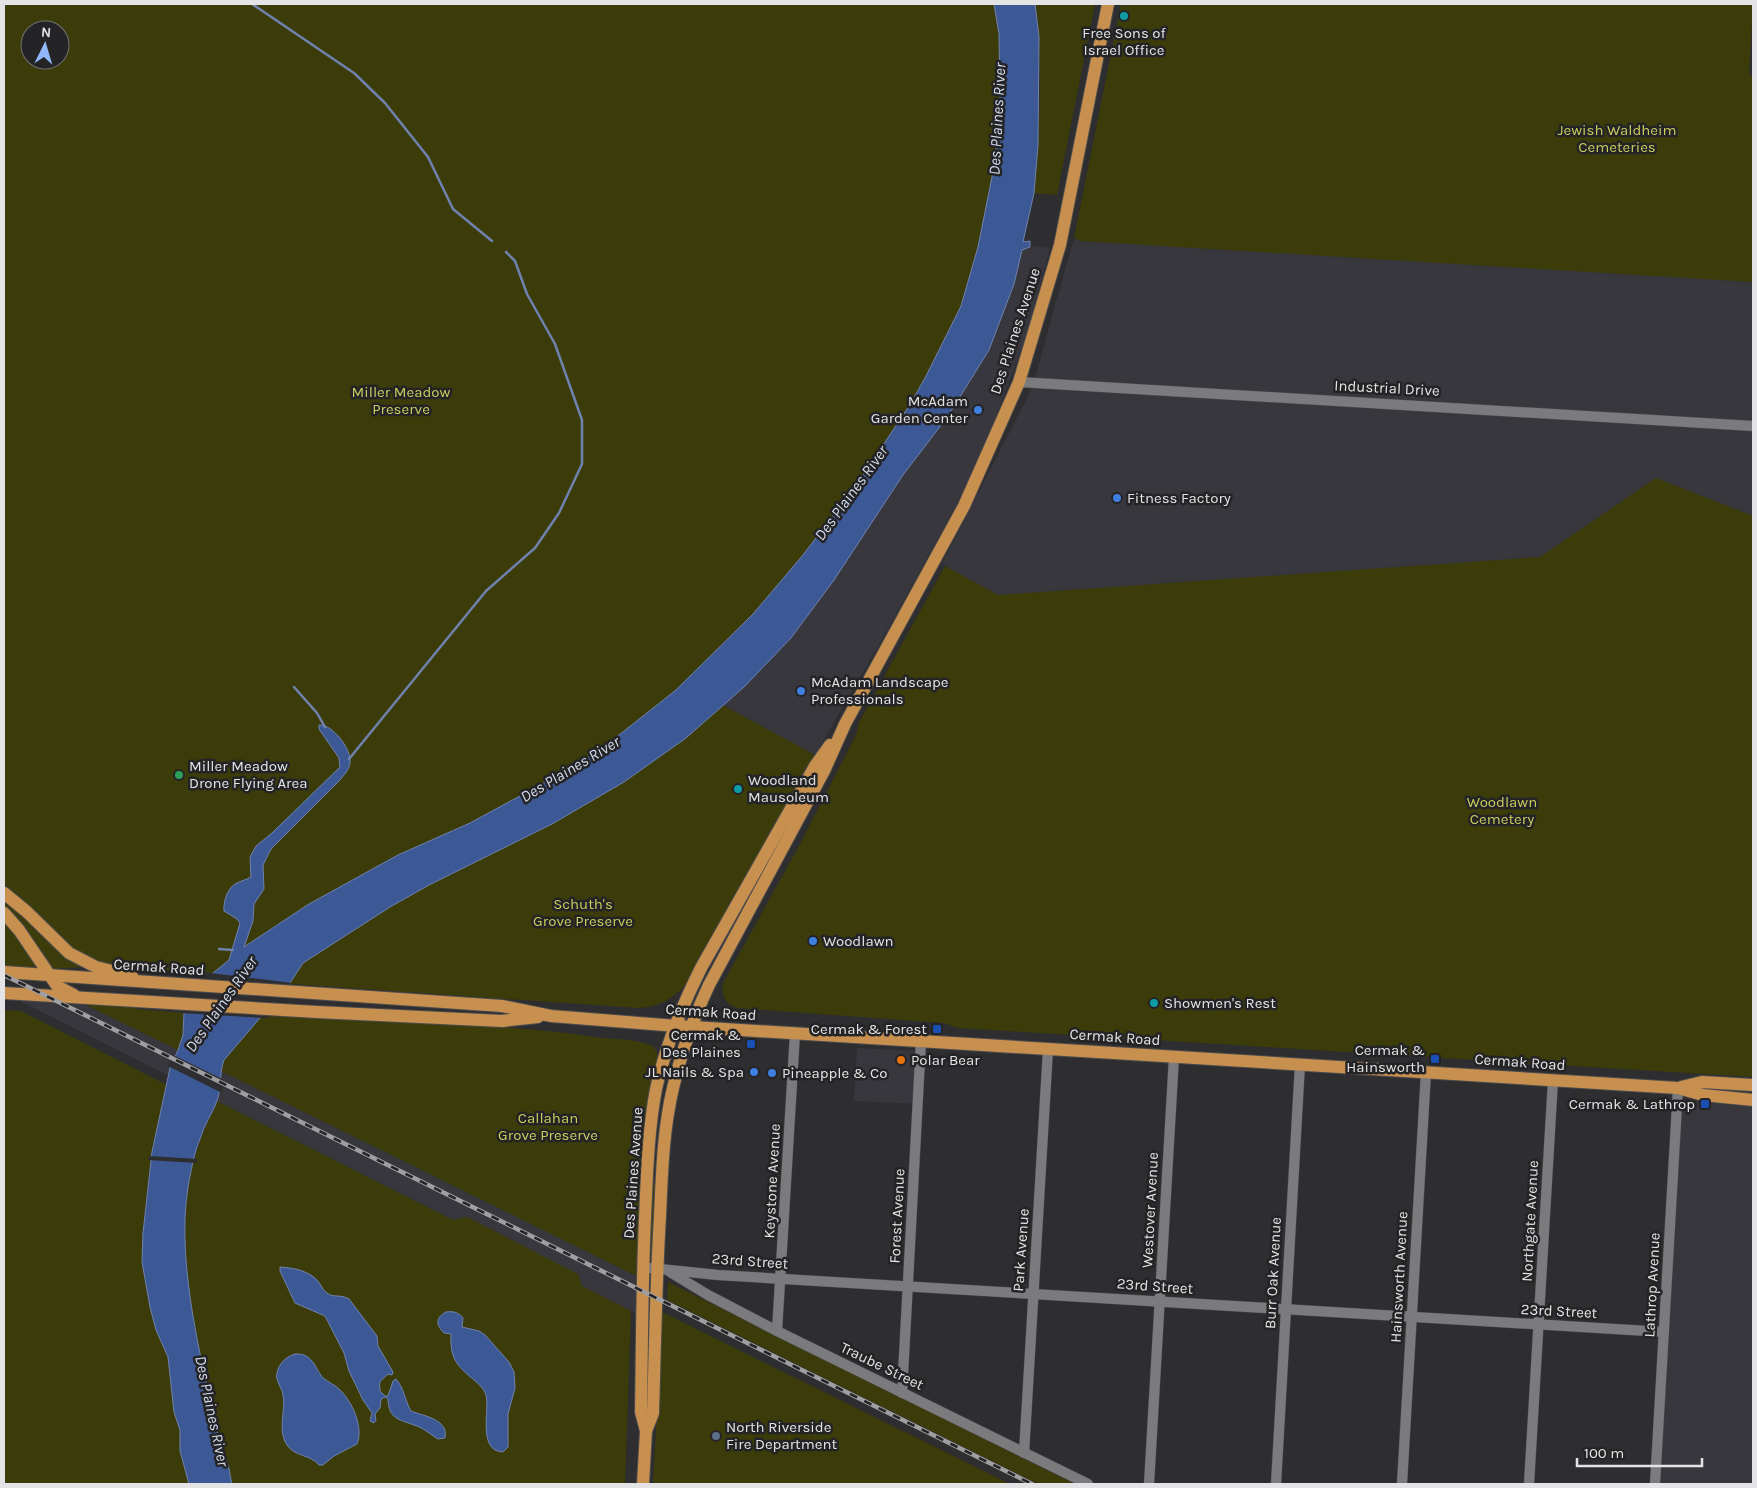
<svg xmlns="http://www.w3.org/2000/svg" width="1757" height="1488" font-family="Karla,sans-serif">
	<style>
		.built { fill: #38373d }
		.green { fill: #3c3c0b; fill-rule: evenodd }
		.water { fill: #3d5995; stroke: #6f82ad }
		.pier { fill: #2e2d2f }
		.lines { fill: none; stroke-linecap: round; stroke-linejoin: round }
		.stream { stroke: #6f82ad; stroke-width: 2.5 }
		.minor-casing { stroke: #4c4b4d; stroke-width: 11 }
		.major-casing { stroke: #4c4b4d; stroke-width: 14 }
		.minor { stroke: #7b7a7d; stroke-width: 10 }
		.major { stroke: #c7904f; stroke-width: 12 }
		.rail-casing { stroke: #9f9ea0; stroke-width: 4.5 }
		.rail { stroke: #242325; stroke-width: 2.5; stroke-dasharray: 8; stroke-linecap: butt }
		.culture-dot { fill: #0f9aa8; stroke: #242325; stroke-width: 2 }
		.shop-dot { fill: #3f7fe0; stroke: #242325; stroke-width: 2 }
		.leisure-dot { fill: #2e9e5b; stroke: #242325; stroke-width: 2 }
		.transit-dot { fill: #1a4fb4; stroke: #242325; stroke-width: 2 }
		.food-dot { fill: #e8710a; stroke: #242325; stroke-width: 2 }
		.service-dot { fill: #5c6f8a; stroke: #242325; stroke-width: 2 }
		.labels { text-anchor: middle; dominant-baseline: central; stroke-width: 5; stroke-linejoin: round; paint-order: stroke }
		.poi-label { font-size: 15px; fill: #e4e3e5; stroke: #242325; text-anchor: start }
		.park-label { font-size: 15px; fill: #cbcd5f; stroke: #242325 }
		.street-label { font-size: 15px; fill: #e4e3e5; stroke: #242325 }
		.water-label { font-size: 16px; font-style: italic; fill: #d3dcee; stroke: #242325 }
	</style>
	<rect width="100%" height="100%" fill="#2e2d2f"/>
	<g class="built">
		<polygon points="1074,238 1081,241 1753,282 1753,516 1656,478 1540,557 998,595 942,564 1032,388"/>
		<polygon points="1034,246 1050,248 1026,337 987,440 965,489 875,652 815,755 723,705 744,687 791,638 834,580 903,475 948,416 989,350 1014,284 1022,249"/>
		<polygon points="18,1000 84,1004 178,1050 170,1068 169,1076"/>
		<polygon points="857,1048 922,1051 919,1104 854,1101"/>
		<polygon points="221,1071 636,1276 637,1314 582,1286 467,1217 454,1220 217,1101 221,1086"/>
		<polygon points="1681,1100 1753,1107 1753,1484 1657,1484"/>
	</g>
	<g class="green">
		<path d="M 4,4 L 994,4 L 999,34 L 1000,99 L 995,162 L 978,247 L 961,306 L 925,378 L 909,406 L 860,480 L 803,555 L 753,614 L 676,690 L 600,750 L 531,790 L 470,823 L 398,855 L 309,904 L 267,931 L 213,973 L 128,970 L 85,958 L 4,890 ZM 30,30 L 60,30 L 60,60 L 30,60 Z"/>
		<path d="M 1035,4 L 1095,4 L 1057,195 L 1034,193 C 1040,130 1043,66 1035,4 Z"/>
		<polygon points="1121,4 1753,4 1749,75 1753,76 1753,282 1081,241 1074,238"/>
		<path d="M 1656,478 L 1753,516 L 1753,1077 L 958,1028 L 944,1023 L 737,1008 C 725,1004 721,995 723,983 L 800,844 L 857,733 L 858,724 L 945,566 L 998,595 L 1540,557 Z"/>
		<path d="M 723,705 L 815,755 L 686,985 C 672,999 659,1007 638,1008 L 291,984 L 290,983 L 303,963 L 390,907 L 429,885 L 552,824 L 624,782 L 686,738 Z"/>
		<polygon points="4,897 83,967 52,969 4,908"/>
		<polygon points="4,918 36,966 36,968 9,967 4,964"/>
		<polygon points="84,1004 135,1007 135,1009 184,1013 183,1035 178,1050"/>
		<polygon points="4,1010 21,1011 167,1085 152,1152 148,1182 143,1233 142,1262 150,1307 156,1330 168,1357 174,1412 180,1430 180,1451 189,1484 4,1484"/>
		<path d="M 270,1016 C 378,1021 488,1022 595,1037 C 614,1040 637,1038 654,1047 L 657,1053 L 658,1061 L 643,1146 L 636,1276 L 221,1071 L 224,1060 L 260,1018 L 269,1018 Z"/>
		<path d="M 217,1101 L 453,1220 L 467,1217 L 578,1274 L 582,1286 L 631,1311 L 625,1484 L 232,1484 C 229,1473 230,1463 222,1454 C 205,1373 175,1269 188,1187 C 193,1155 204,1129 217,1101 Z"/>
		<polygon points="651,1183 656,1184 651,1261 648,1251"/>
		<polygon points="668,1282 1075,1484 1038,1484 667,1300"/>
		<polygon points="660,1311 1010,1484 653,1484 658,1394"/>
	</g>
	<g class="water">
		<path d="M 994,4 L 1035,4 L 1039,37 L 1038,145 L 1034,193 L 1023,242 L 1030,241 L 1030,247 L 1022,250 L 1014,284 L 989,350 L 948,416 L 903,475 L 834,580 L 791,638 L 744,687 L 686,738 L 624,782 L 552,824 L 429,885 L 390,907 L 303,963 L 290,983 L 224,1060 C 219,1073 222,1087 217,1101 C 212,1114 204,1125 200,1139 C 194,1153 191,1171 188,1187 C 175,1268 205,1373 222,1454 C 230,1463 229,1473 232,1484 L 189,1484 L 180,1451 L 180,1430 L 174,1412 L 168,1357 L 156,1330 L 150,1307 L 142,1262 L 143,1233 L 152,1152 L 170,1068 L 178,1050 L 183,1035 L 184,1013 L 213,973 L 229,960 L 240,923 L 237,919 L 224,911 C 223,903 227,889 235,884 C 240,881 246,880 251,877 L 250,857 L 256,846 L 272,833 L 340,767 L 339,758 L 319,729 L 319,725 C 333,724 352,750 350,763 C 349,770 344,775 340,780 L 271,849 L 263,865 L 264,889 L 254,904 L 253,921 L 244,947 L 309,904 L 398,855 L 470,823 L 531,790 L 600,750 L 676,690 L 753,614 L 803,555 L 860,480 L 909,406 L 925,378 L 961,306 L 978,247 L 995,162 L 1000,99 L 999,34 Z"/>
		<path d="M 280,1267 C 293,1268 307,1270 317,1280 C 321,1284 322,1290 327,1293 C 333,1298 341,1294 349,1299 L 377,1336 L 378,1346 L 393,1372 L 392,1375 L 388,1374 C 380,1382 379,1379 380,1391 L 385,1396 L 388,1396 L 393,1381 L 396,1379 C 404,1388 405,1401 411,1411 C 423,1416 449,1419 445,1438 L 438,1439 C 430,1434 422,1427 414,1425 C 398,1419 389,1419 388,1399 L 385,1397 L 381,1399 L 380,1408 L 375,1414 L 376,1420 L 374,1423 L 370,1421 L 372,1413 L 363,1400 L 349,1371 L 344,1353 L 325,1316 L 295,1303 L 280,1271 Z"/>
		<path d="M 446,1312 C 452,1311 459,1312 463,1318 L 462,1327 L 479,1331 L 485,1335 L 509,1362 L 514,1372 L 515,1388 L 508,1414 L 508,1447 L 503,1452 C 477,1451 490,1409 486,1395 C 484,1389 479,1384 474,1380 C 456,1365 450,1358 451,1334 L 444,1333 C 436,1325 435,1318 446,1312 Z"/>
		<path d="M 295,1354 C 313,1353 314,1367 323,1378 C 328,1382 335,1385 339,1389 C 352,1401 364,1427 357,1444 L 334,1456 L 323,1465 L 319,1465 C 310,1454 295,1457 287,1445 C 277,1429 286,1412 283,1395 C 282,1387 275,1381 277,1373 C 279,1363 286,1357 295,1354 Z"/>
	</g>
	<g class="pier">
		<polygon points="210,973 292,983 264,1018 181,1013"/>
		<polygon points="173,1055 224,1080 222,1093 168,1066"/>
		<polygon points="149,1156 197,1159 196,1163 148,1160"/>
	</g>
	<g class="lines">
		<g class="stream">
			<polyline points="252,4 354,73 385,103 428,157 453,209 492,241"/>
			<polyline points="294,687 317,713 325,727"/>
			<polyline points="349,759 486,591 535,548 559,513 582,464 582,420 555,344 527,294 515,261 506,252"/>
			<polyline points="219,949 233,950"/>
		</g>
		<defs>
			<g id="minor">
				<polyline points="1019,382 1753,426"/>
				<polyline points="650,1268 718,1275 1664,1332"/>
				<polyline points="670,1272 708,1295 777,1331 1088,1484"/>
				<polyline points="777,1331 795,1033"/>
				<polyline points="902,1393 921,1041"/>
				<polyline points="1024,1453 1048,1049"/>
				<polyline points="1149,1484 1174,1057"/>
				<polyline points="1276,1484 1300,1064"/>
				<polyline points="1402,1484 1426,1072"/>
				<polyline points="1529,1484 1553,1080"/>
				<polyline points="1655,1484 1678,1088"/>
			</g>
			<g id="major">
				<polyline points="4,893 27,912 69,953 96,967 132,976"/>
				<polyline points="4,913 19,930 57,986 74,995"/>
				<polyline points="4,972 502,1006 551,1016 677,1026 1678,1088 1703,1095 1753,1100"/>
				<polyline points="4,993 317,1012 502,1021 538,1017"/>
				<polyline points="1681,1087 1702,1082 1753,1085"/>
				<path d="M 646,1431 L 641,1412 C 642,1347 642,1282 645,1218 C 647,1175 648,1132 656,1089 C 665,1048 682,1006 701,968 L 815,766 L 830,745"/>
				<path d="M 643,1484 L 646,1431 L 653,1413 C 655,1347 656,1282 660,1216 C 662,1173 663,1130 673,1088 C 681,1053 694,1017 709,985 L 824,771 L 845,724 L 964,506 L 1019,382 L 1060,245 L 1108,4"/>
			</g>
		</defs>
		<use href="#minor" class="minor-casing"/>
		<use href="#major" class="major-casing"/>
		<use href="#minor" class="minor"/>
		<use href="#major" class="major"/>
		<defs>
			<polyline id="rail" points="4,975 1032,1484"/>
		</defs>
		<use href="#rail" class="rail-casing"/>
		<use href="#rail" class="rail"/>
	</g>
	<g class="culture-dot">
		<circle cx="1124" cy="16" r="5"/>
		<circle cx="738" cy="789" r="5"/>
		<circle cx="1154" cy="1003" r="5"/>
	</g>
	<g class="shop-dot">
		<circle cx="978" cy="410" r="5"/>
		<circle cx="1117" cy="498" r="5"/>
		<circle cx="801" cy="691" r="5"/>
		<circle cx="813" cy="941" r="5"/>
		<circle cx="754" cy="1072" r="5"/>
		<circle cx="772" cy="1073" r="5"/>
	</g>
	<circle class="leisure-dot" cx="179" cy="775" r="5"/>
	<g class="transit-dot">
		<rect x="932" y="1024" width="10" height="10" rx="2.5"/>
		<rect x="746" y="1039" width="10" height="10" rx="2.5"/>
		<rect x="1430" y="1054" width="10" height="10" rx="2.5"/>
		<rect x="1700" y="1099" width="10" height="10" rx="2.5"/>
	</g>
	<circle class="food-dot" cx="901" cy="1060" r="5"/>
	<circle class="service-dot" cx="716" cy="1436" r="5"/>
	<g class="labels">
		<g class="poi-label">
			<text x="1124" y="33" text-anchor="middle">Free Sons of<tspan x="1124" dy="17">Israel Office</tspan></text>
			<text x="968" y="401" text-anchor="end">McAdam<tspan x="968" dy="17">Garden Center</tspan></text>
			<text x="1127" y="498">Fitness Factory</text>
			<text x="811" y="682">McAdam Landscape<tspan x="811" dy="17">Professionals</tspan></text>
			<text x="189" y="766">Miller Meadow<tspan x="189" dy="17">Drone Flying Area</tspan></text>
			<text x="748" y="780">Woodland<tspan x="748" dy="17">Mausoleum</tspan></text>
			<text x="823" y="941">Woodlawn</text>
			<text x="1164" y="1003">Showmen's Rest</text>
			<text x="927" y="1029" text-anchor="end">Cermak &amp; Forest</text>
			<text x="741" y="1035" text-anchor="end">Cermak &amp;<tspan x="741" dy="17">Des Plaines</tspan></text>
			<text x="1425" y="1050" text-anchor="end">Cermak &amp;<tspan x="1425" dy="17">Hainsworth</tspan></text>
			<text x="911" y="1060">Polar Bear</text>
			<text x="744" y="1072" text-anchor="end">JL Nails &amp; Spa</text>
			<text x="782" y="1073">Pineapple &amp; Co</text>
			<text x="1695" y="1104" text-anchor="end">Cermak &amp; Lathrop</text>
			<text x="726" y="1427">North Riverside<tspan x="726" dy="17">Fire Department</tspan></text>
		</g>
		<g class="park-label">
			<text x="1617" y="130">Jewish Waldheim<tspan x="1617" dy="17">Cemeteries</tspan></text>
			<text x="401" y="392">Miller Meadow<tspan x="401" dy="17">Preserve</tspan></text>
			<text x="1502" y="802">Woodlawn<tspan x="1502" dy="17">Cemetery</tspan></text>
			<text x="583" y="904">Schuth's<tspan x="583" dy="17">Grove Preserve</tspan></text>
			<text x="548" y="1118">Callahan<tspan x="548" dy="17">Grove Preserve</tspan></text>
		</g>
		<g class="street-label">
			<text transform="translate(1015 331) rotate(-72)">Des Plaines Avenue</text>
			<text transform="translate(1387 388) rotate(3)">Industrial Drive</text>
			<text transform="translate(159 967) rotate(4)">Cermak Road</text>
			<text transform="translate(711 1012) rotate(4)">Cermak Road</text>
			<text transform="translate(1115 1037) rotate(4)">Cermak Road</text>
			<text transform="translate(1520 1062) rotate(4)">Cermak Road</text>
			<text transform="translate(633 1173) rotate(-86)">Des Plaines Avenue</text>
			<text transform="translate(772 1181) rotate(-87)">Keystone Avenue</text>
			<text transform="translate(1150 1210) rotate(-87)">Westover Avenue</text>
			<text transform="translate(897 1216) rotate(-87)">Forest Avenue</text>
			<text transform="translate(1530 1221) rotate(-87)">Northgate Avenue</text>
			<text transform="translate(1021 1250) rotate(-86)">Park Avenue</text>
			<text transform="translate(750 1261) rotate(4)">23rd Street</text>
			<text transform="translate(1273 1273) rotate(-87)">Burr Oak Avenue</text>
			<text transform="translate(1399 1277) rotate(-87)">Hainsworth Avenue</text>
			<text transform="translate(1652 1285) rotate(-87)">Lathrop Avenue</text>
			<text transform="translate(1155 1286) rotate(4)">23rd Street</text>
			<text transform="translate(1559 1311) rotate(3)">23rd Street</text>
			<text transform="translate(882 1366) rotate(26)">Traube Street</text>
		</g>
		<g class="water-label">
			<text transform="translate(997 119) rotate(-87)">Des Plaines River</text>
			<text transform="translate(851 493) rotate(-54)">Des Plaines River</text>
			<text transform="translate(570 769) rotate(-31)">Des Plaines River</text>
			<text transform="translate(221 1004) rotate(-55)">Des Plaines River</text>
			<text transform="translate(212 1411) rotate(78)">Des Plaines River</text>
		</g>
	</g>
	<rect width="1757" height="1488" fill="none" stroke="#e4e3e5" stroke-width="10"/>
	<g transform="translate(45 45) rotate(5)"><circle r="24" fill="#242325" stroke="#717072"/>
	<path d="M0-4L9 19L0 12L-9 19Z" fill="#92b7fd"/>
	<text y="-8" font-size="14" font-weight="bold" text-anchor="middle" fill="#e4e3e5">N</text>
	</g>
	<path d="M1577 1458v8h125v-8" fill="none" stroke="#e4e3e5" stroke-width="2.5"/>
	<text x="1584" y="1458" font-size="15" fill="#e4e3e5" stroke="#242325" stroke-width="4" paint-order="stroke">100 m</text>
</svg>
